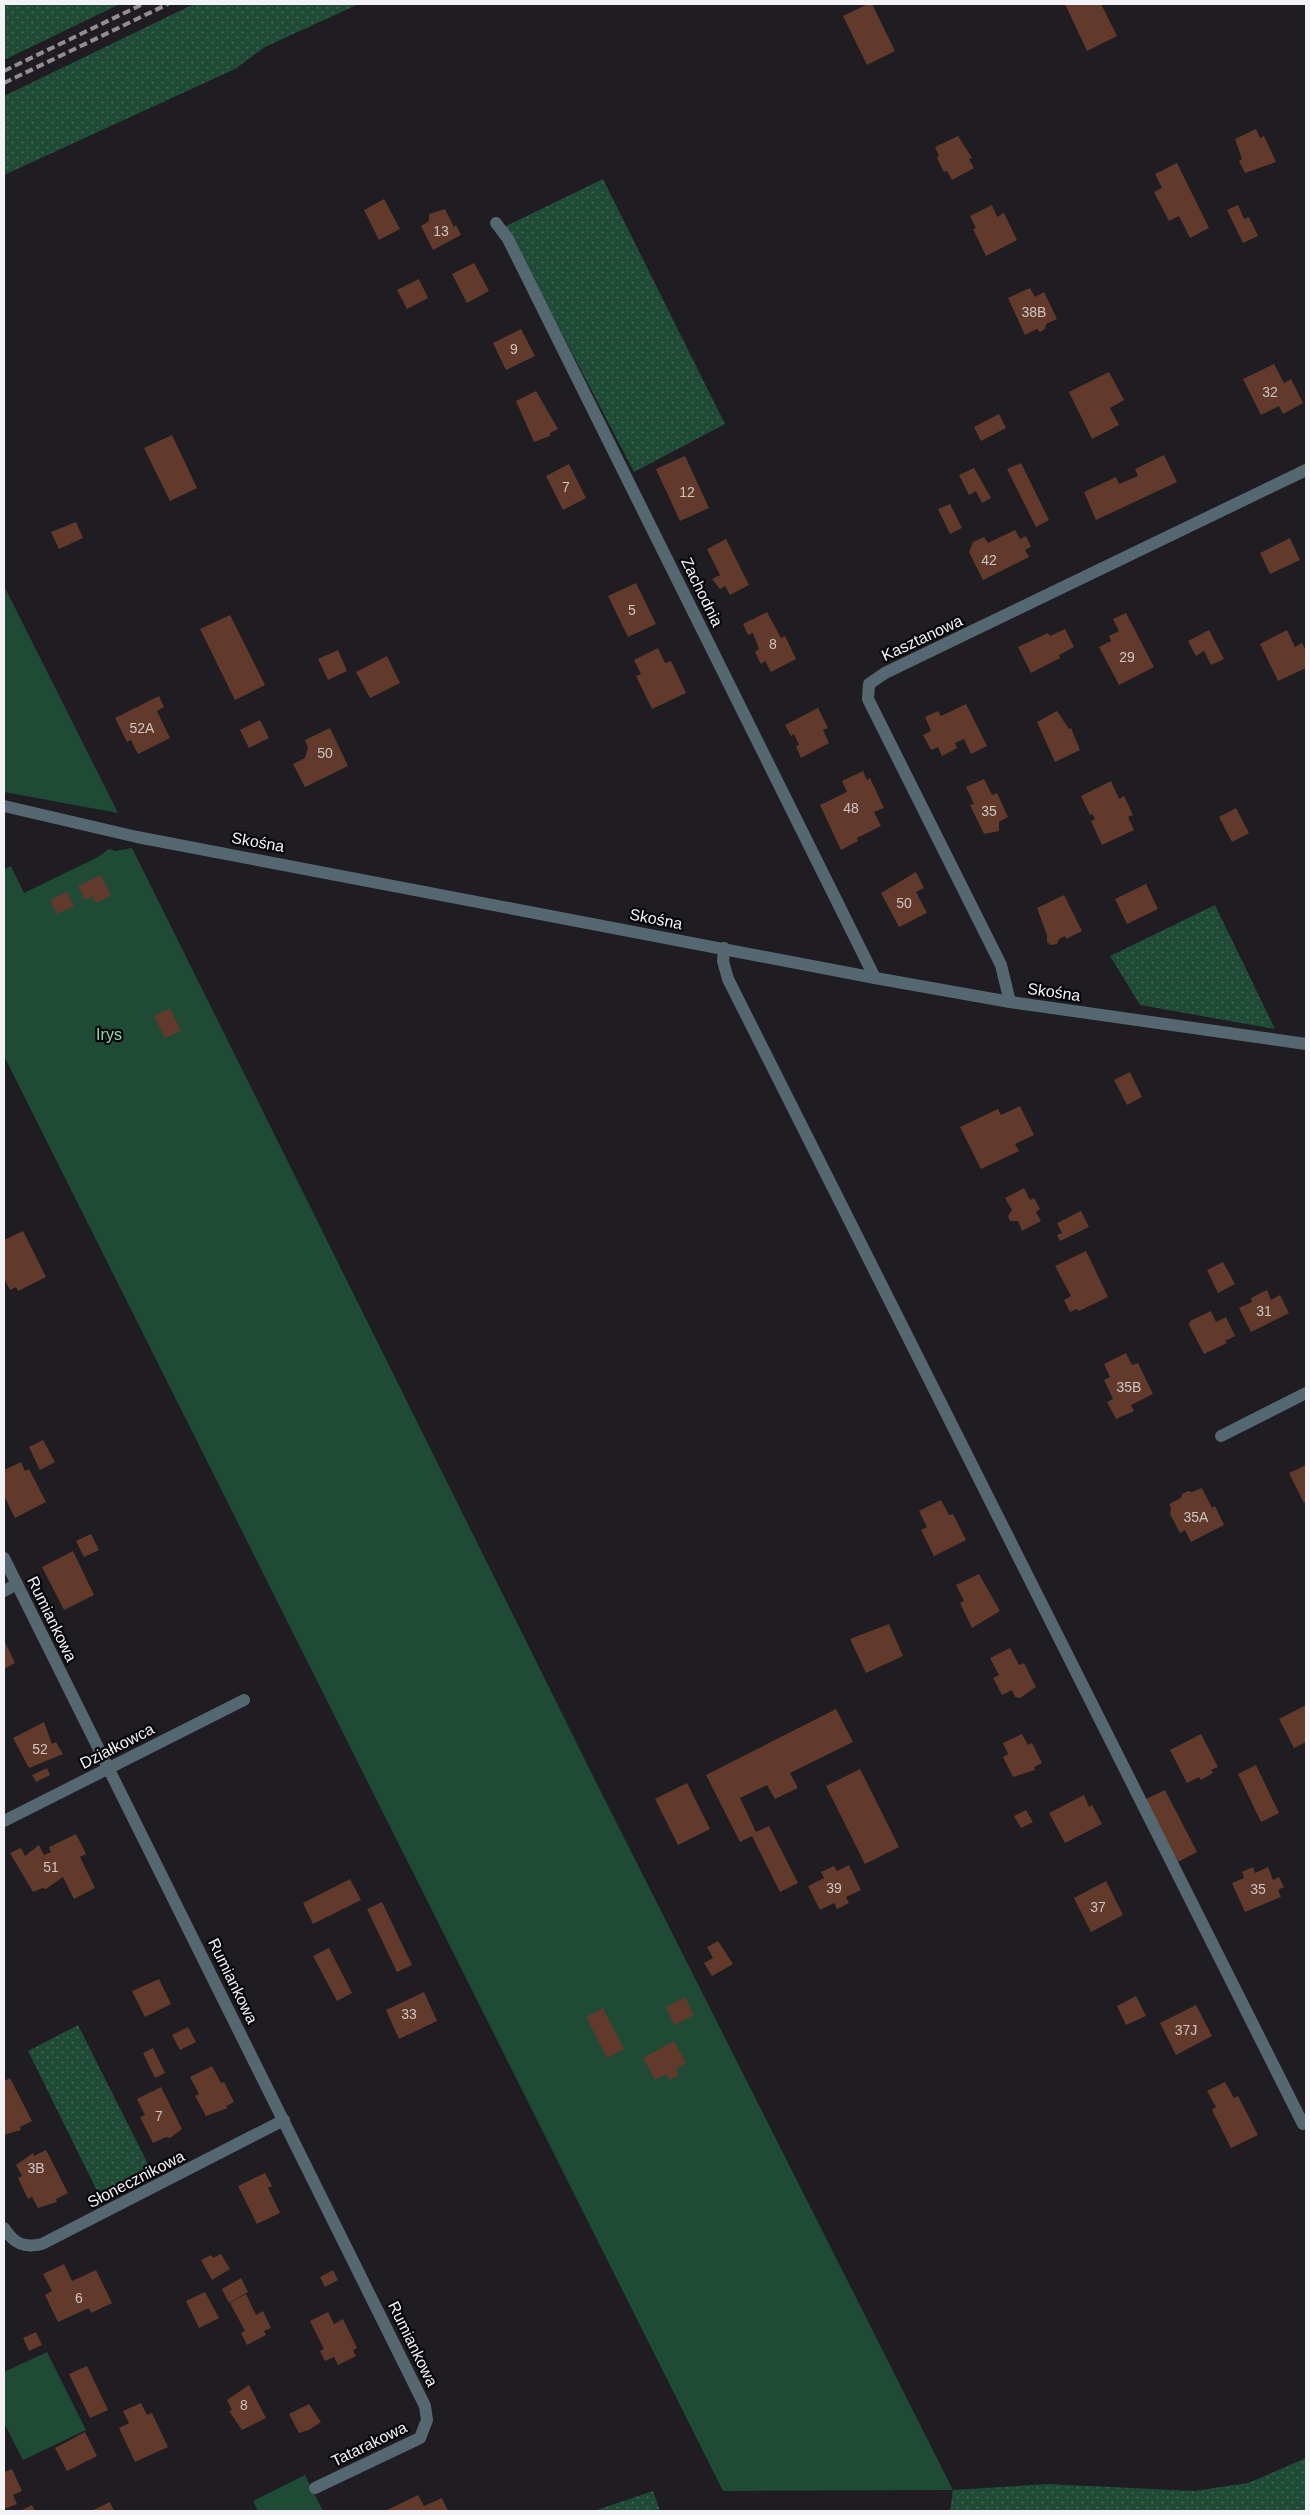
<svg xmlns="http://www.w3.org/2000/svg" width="1310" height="2515" font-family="Arial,sans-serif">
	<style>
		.grass { fill: url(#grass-dots) }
		.green { fill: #1f4a36 }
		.building { fill: #613a2b }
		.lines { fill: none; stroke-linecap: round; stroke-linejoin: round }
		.minor { stroke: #556871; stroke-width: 12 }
		.rail { stroke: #908e93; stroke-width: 4; stroke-dasharray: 8 4; stroke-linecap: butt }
		.labels { text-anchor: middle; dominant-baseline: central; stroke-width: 4.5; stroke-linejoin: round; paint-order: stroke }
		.number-label { font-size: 14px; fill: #cec4c3 }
		.street-label { font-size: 16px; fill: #f3f2f6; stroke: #08070a }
		.park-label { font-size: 16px; fill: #91dab5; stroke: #08070a }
	</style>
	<defs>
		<pattern id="grass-dots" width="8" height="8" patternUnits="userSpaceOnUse" patternTransform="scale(1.25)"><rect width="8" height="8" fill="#1f4a36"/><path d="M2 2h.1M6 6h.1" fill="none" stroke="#406554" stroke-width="1.8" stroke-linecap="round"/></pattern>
	</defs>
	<rect width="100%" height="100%" fill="#1f1c22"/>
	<g class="grass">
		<polygon points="4,4 120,4 4,60"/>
		<polygon points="194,4 359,4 265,47 235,69 4,175 4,96"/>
		<polygon points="603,179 725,424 634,472 506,226"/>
		<polygon points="1215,905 1275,1029 1140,1005 1110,956"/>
		<polygon points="78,2025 152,2172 101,2199 28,2051"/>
		<polygon points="1306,2458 1306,2511 950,2511 953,2490 1048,2484 1194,2491 1248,2483"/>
		<polygon points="653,2491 660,2511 594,2511"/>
	</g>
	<g class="green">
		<polygon points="4,586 118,813 4,792"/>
		<polygon points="132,848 598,1786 953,2490 723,2491 4,1056 4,869 11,866 24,893 98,857 109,849 116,851"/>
		<polygon points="47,2352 86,2430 23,2460 4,2423 4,2372"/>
		<polygon points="305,2475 323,2511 258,2511 253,2501"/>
	</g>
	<g class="building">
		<polygon points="868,4 872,4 895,51 867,65 843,16"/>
		<polygon points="1065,4 1101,4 1117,36 1087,51"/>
		<polygon points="1256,129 1260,138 1264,136 1276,162 1245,173 1239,161 1242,159 1235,139"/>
		<polygon points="958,136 972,158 969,159 974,168 952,180 947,171 944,172 937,158 939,156 935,147"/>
		<polygon points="1177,163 1209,228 1190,238 1179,216 1169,221 1154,192 1162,188 1155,174"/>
		<polygon points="384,199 400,229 379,240 364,210"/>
		<polygon points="992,205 997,217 1004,213 1017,240 986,256 973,229 976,228 970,216"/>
		<polygon points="1238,205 1244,219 1249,217 1258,236 1243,243 1227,210"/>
		<polygon points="445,209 454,227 456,225 461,235 433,250 421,226 429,221 429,214"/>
		<polygon points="474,263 489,291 467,303 452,274"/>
		<polygon points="419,279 428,298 407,309 397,290"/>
		<polygon points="1030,288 1035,297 1044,292 1057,319 1046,324 1045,329 1040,332 1037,329 1025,335 1008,298"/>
		<polygon points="521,329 535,356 506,370 493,343"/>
		<polygon points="1274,364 1284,383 1291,379 1303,403 1283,414 1279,406 1261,415 1243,379"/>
		<polygon points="1109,372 1124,400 1110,408 1119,425 1092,439 1069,392"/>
		<polygon points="536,391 558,429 550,433 550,436 534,442 516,401"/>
		<polygon points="999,414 1006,428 981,441 974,427"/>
		<polygon points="172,435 197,488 170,501 144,448"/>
		<polygon points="1164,455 1177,482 1096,520 1084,492 1116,477 1119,484 1138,476 1135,469"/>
		<polygon points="685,456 709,508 680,521 656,469"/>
		<polygon points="1021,463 1049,520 1036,527 1007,469"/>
		<polygon points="569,464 586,498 563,510 546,476"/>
		<polygon points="974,468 991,498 982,503 976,491 969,495 959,475"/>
		<polygon points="950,504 962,528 950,534 938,509"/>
		<polygon points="76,522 83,538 59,549 51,532"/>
		<polygon points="1015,530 1020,539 1026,536 1031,547 1025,550 1029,557 983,580 969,552 973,542 984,537 988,543"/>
		<polygon points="1290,538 1300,560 1270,574 1260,553"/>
		<polygon points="726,539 749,585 730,595 725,586 720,589 712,579 720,575 707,549"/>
		<polygon points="636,583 656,624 628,637 608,596"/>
		<polygon points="767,612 781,638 785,636 796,659 771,672 765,661 761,664 755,652 759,649 753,633 748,635 743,624"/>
		<polygon points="1126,613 1154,667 1119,685 1099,647 1111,641 1109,636 1119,631 1113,619"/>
		<polygon points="230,615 265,685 235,700 200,629"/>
		<polygon points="1065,629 1074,647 1059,655 1060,658 1031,673 1018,647 1048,633 1050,636"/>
		<polygon points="1209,630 1224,659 1211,665 1204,651 1196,656 1188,641"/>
		<polygon points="1287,630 1295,647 1302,643 1306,651 1306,668 1278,681 1260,644"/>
		<polygon points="658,648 665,663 671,661 686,693 652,709 636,676 641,674 634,660"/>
		<polygon points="338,650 347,671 328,680 318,659"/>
		<polygon points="387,656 400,683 370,698 356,672"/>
		<polygon points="159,696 164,707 157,711 170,738 138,754 131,740 127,742 115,718"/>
		<polygon points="966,704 987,746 971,754 964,739 955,743 957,748 942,756 938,747 931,750 923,735 931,731 925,717 938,711 941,716"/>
		<polygon points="818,708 828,728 823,730 829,743 801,758 796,746 799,745 794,734 791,736 785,725"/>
		<polygon points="1057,711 1069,729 1071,728 1080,750 1055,762 1037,722"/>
		<polygon points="260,720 269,738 249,748 240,730"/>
		<polygon points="330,728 348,766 305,787 293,764 305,758 308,748 305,740"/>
		<polygon points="863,771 867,780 870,778 884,808 874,812 881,826 857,838 858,841 841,850 820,805 847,792 842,781"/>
		<polygon points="984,779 992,795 997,793 1008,817 999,822 999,831 984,834 970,805 974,804 966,787"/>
		<polygon points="1111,781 1119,799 1124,796 1133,815 1128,817 1134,830 1102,845 1091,821 1095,819 1092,814 1090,815 1081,796"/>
		<polygon points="1236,808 1249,833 1232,842 1219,817"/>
		<polygon points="916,872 924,888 916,892 927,913 899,927 881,893"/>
		<polygon points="101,875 111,896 96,903 92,896 85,900 78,886"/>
		<polygon points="1146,884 1158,909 1127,924 1115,899"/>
		<polygon points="67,892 74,906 57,914 50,900"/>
		<polygon points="1064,895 1082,931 1066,939 1065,936 1059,939 1057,944 1051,945 1047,942 1047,935 1037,908"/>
		<polygon points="170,1008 181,1031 165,1038 154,1016"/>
		<polygon points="1130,1072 1142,1097 1127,1105 1114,1080"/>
		<polygon points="1020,1106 1034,1135 1015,1144 1019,1151 981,1169 960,1127 998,1109 1001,1115"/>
		<polygon points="1024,1188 1030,1200 1034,1198 1040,1209 1036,1212 1041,1221 1022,1231 1018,1221 1010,1221 1008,1216 1012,1210 1005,1198"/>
		<polygon points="1081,1211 1089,1227 1060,1241 1057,1235 1062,1233 1057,1223"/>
		<polygon points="23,1231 46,1277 18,1291 16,1287 10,1290 4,1278 4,1240"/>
		<polygon points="1086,1251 1108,1297 1079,1311 1077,1309 1070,1312 1064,1300 1071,1296 1055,1266"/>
		<polygon points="1223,1262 1235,1284 1218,1293 1207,1270"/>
		<polygon points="1267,1290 1271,1300 1280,1295 1289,1313 1251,1332 1239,1308 1252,1302 1251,1298"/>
		<polygon points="1211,1311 1216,1322 1226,1317 1235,1336 1225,1341 1227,1343 1204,1354 1189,1325 1190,1321"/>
		<polygon points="1126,1353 1132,1365 1138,1363 1153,1394 1131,1405 1134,1411 1116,1419 1107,1402 1113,1399 1104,1380 1110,1377 1104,1364"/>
		<polygon points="43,1440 55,1462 40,1470 29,1447"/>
		<polygon points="21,1462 25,1471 29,1469 46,1502 15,1518 4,1496 4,1470"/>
		<polygon points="1306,1465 1306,1502 1304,1503 1289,1473"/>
		<polygon points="1202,1488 1212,1508 1215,1506 1224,1525 1191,1542 1185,1530 1180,1533 1170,1514 1171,1508 1169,1504 1181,1498 1182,1494 1188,1491 1192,1492"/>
		<polygon points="941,1500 949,1515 953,1514 966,1540 934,1556 921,1530 927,1527 919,1511"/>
		<polygon points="91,1534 99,1550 84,1557 76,1541"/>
		<polygon points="73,1551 94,1595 64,1610 42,1567"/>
		<polygon points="979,1574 1000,1611 972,1628 960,1603 964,1601 956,1585"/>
		<polygon points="889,1624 903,1656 866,1673 850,1639"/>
		<polygon points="4,1640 15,1663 4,1669"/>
		<polygon points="1010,1648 1019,1665 1024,1663 1036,1687 1020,1698 1015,1697 1012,1690 1002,1695 993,1678 999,1675 990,1658"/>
		<polygon points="1306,1705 1306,1742 1294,1748 1279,1719"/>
		<polygon points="836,1709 853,1742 790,1773 798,1788 775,1799 767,1785 740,1798 756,1832 769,1826 798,1883 780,1892 752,1836 740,1842 706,1775"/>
		<polygon points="44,1722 52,1744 56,1742 63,1754 29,1768 13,1738"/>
		<polygon points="1022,1734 1028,1745 1032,1743 1042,1763 1034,1767 1035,1770 1013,1777 1003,1757 1008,1754 1003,1743"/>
		<polygon points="1201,1734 1218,1767 1211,1770 1213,1773 1201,1780 1199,1777 1187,1783 1170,1750"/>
		<polygon points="1256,1765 1279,1813 1261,1822 1238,1774"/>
		<polygon points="47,1768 50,1775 36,1782 32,1775"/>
		<polygon points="860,1769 899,1847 865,1864 826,1786"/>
		<polygon points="687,1783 710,1829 678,1845 655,1799"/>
		<polygon points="1165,1790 1197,1852 1178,1862 1146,1799"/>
		<polygon points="1084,1795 1089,1807 1092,1805 1102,1824 1065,1843 1049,1813"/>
		<polygon points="1026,1810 1033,1822 1021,1828 1014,1816"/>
		<polygon points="76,1834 86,1854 80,1857 95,1888 74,1899 63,1877 46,1889 42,1888 33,1892 10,1853 21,1848 25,1856 39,1845 44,1855 51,1852 49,1847"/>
		<polygon points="849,1865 861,1890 846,1897 849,1903 837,1909 834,1903 820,1910 808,1886 824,1878 821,1872 834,1866 837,1871"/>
		<polygon points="1253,1867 1255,1873 1268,1867 1273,1880 1279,1877 1284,1887 1278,1890 1281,1897 1245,1912 1232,1883 1244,1878 1242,1872"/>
		<polygon points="350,1879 361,1900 313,1924 303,1903"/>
		<polygon points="1106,1881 1123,1915 1091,1932 1074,1898"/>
		<polygon points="382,1902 412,1965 397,1972 367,1909"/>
		<polygon points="718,1941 733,1964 712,1976 704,1963 713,1958 707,1947"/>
		<polygon points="329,1948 352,1993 337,2001 313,1956"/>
		<polygon points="159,1979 171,2004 145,2017 132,1991"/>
		<polygon points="424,1992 437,2021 399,2039 386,2010"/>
		<polygon points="1136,1996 1146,2016 1126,2025 1117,2006"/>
		<polygon points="685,1997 694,2015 674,2025 666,2007"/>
		<polygon points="1196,2005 1212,2036 1176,2055 1160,2023"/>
		<polygon points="603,2008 624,2049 607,2058 586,2017"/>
		<polygon points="188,2027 196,2042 180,2050 172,2035"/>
		<polygon points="674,2041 686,2063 676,2069 679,2075 669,2080 666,2074 655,2080 643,2058"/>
		<polygon points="153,2048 165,2073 155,2078 143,2053"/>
		<polygon points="212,2066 221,2083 224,2082 234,2102 226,2106 228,2108 206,2116 195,2096 199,2094 190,2077"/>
		<polygon points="10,2078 32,2121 20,2127 21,2130 4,2135 4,2081"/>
		<polygon points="1225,2082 1234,2098 1238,2096 1258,2135 1231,2148 1212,2110 1216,2107 1207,2091"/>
		<polygon points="161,2087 182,2129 170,2138 166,2137 153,2143 140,2117 145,2115 137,2099"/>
		<polygon points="46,2150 68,2193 56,2199 57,2202 38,2208 32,2197 28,2199 18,2178 22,2176 16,2165 33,2153 34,2156"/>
		<polygon points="265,2173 272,2186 268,2188 280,2213 257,2224 238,2186"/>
		<polygon points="221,2254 230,2269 212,2280 201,2260 211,2255 213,2258"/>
		<polygon points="64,2264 72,2281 96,2270 112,2303 91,2313 89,2308 58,2322 45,2295 52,2291 43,2274"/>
		<polygon points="333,2270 338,2280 325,2287 320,2277"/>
		<polygon points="241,2278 248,2292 229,2303 222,2289"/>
		<polygon points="205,2292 219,2318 199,2328 186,2301"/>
		<polygon points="246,2294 256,2315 263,2311 271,2328 264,2331 266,2335 247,2345 241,2333 245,2331 230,2303"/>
		<polygon points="328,2312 334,2324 343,2319 357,2348 353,2350 356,2356 338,2365 334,2357 325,2361 320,2351 324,2349 310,2321"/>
		<polygon points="36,2332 42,2345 29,2351 23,2338"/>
		<polygon points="87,2366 108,2410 90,2418 69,2374"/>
		<polygon points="249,2385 266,2418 242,2430 229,2411 232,2410 227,2400"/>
		<polygon points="141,2403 147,2415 152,2413 168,2447 135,2462 119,2428 129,2423 123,2411"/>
		<polygon points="309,2404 321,2422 309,2430 299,2433 289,2414"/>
		<polygon points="85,2432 97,2456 67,2471 55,2448"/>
		<polygon points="12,2469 22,2491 13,2495 17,2504 4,2509 4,2472"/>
		<polygon points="418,2495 424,2506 442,2498 448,2511 385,2511"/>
		<polygon points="110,2502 114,2511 91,2511"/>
		<polygon points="32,2505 35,2511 20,2511"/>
	</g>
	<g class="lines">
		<g class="minor">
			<polyline points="496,223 508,239 875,978"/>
			<polyline points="4,806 137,837 875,978 1010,1002 1306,1044"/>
			<polyline points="724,948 723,961 728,979 1303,2124"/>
			<polyline points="1010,1002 1001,965 868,699 869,684 885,673 1306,470"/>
			<polyline points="1221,1436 1306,1393"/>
			<polyline points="4,1558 425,2406 427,2420 420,2438 315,2488"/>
			<polyline points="4,1591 17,1584"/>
			<polyline points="4,1821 244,1700"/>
			<path d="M 4,2228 C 14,2244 24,2248 42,2244 L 284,2120"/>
		</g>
		<g class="rail">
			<polyline points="4,71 143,4"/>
			<polyline points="4,83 168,4"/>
		</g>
	</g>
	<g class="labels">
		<g class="number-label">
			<text x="441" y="231">13</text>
			<text x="1034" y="312">38B</text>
			<text x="514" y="349">9</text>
			<text x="1270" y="392">32</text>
			<text x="566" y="487">7</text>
			<text x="687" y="492">12</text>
			<text x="989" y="560">42</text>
			<text x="632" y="610">5</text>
			<text x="773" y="644">8</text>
			<text x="1127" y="657">29</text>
			<text x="142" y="728">52A</text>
			<text x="325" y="753">50</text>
			<text x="851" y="808">48</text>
			<text x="989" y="811">35</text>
			<text x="904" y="903">50</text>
			<text x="1264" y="1311">31</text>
			<text x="1129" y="1387">35B</text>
			<text x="1196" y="1517">35A</text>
			<text x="40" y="1749">52</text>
			<text x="51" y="1867">51</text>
			<text x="834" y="1888">39</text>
			<text x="1258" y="1889">35</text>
			<text x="1098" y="1907">37</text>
			<text x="409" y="2014">33</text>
			<text x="1186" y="2030">37J</text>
			<text x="159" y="2116">7</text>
			<text x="36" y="2168">3B</text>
			<text x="79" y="2298">6</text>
			<text x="244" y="2405">8</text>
		</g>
		<g class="street-label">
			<text transform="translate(702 592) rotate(64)">Zachodnia</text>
			<text transform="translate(922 638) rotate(-25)">Kasztanowa</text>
			<text transform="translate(258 842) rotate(10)">Skośna</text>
			<text transform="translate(656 919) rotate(11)">Skośna</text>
			<text transform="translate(1054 992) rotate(8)">Skośna</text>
			<text transform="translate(52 1619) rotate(64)">Rumiankowa</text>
			<text transform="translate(117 1746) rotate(-27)">Działkowca</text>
			<text transform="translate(233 1981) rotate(64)">Rumiankowa</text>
			<text transform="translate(136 2179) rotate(-27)">Słonecznikowa</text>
			<text transform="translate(413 2344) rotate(64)">Rumiankowa</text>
			<text transform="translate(369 2444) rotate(-26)">Tatarakowa</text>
		</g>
		<g class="park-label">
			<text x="109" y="1034">Irys</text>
		</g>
	</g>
	<rect width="1310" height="2515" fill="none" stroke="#f3f2f6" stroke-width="10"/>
</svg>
